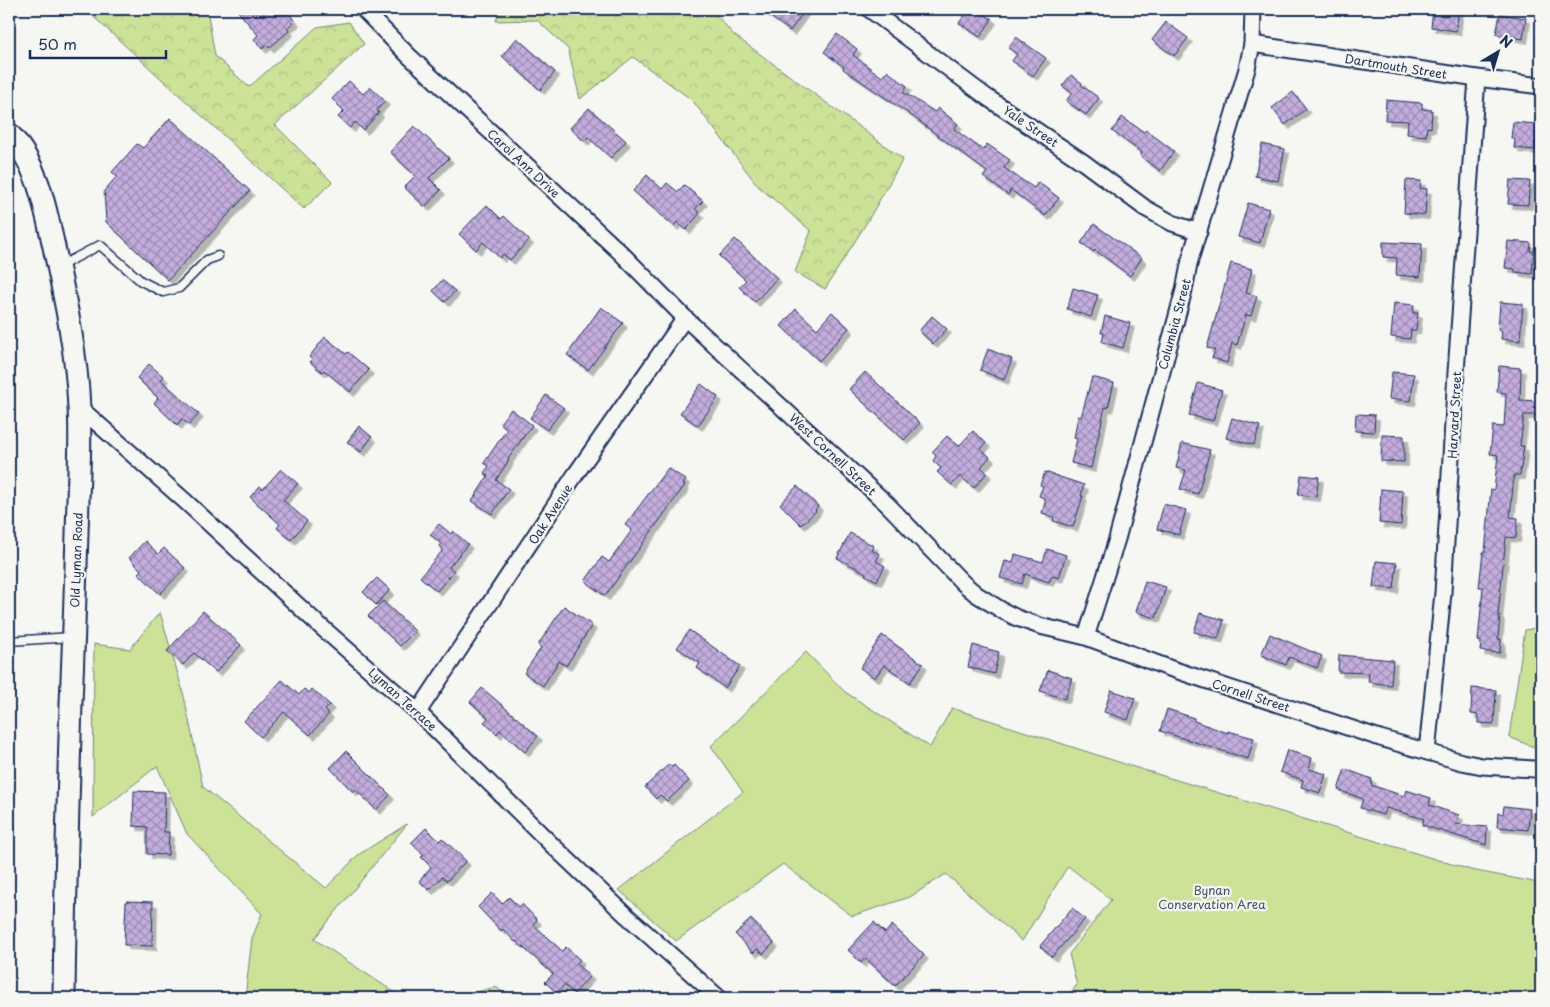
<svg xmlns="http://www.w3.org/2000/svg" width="1550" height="1007" font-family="'Playpen Sans',sans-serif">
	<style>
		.forest { fill: url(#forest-crowns); stroke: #73887a }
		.park { fill: #cbe297; stroke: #73887a }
		.building { fill: url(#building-cross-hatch); stroke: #1b2f5e; filter: url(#shadow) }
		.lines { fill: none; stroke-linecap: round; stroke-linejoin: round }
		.lane-casing { stroke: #1b2f5e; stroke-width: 11 }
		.street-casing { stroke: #1b2f5e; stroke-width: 19 }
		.secondary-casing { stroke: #1b2f5e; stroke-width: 25 }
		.lane { stroke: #f6f6f2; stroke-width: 8 }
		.street { stroke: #f6f6f2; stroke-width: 15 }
		.secondary { stroke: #f6f6f2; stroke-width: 21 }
		.labels { text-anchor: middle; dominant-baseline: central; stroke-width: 4.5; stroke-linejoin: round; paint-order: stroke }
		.street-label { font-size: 12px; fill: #1b2f5e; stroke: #f6f6f2 }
		.park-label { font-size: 12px; fill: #3e5369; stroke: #f6f6f2 }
	</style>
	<defs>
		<pattern id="forest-crowns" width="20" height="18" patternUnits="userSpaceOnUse" patternTransform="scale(1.25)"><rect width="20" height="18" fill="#cbe297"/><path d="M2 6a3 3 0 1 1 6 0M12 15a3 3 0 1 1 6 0" fill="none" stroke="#aec285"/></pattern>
		<pattern id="building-cross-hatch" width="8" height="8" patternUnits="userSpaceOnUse" patternTransform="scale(1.25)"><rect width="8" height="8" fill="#c3addc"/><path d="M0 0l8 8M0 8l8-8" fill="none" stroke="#9e8db6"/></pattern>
		<filter id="shadow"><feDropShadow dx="4.5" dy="4.5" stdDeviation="0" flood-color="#0004"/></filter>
	</defs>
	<rect width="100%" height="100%" fill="#f6f6f2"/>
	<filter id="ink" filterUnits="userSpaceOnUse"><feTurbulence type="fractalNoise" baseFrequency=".02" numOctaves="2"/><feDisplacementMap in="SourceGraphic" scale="10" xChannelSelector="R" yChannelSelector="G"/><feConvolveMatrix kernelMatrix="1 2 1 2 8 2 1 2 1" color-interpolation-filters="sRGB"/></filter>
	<g filter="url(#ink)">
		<g class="forest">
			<polygon points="85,9 207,9 215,56 249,87 317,27 349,22 364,44 275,125 332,182 304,209"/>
			<polygon points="500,9 711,9 734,35 903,159 867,222 825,289 795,272 811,231 758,186 692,100 633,57 580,99 568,49 537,20 496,21"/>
		</g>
		<g class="park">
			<polygon points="160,612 183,692 203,787 326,888 358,855 407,824 314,939 403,998 245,998 252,938 262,914 187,834 157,766 93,817 94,644 130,649"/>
			<polygon points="1541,627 1541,750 1509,737 1525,630"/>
			<polygon points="806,652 845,692 930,747 952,708 1134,767 1471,870 1539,883 1541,881 1541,998 1066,998 1077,985 1069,954 1111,900 1068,866 1022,941 946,874 910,897 852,916 783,864 676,941 619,890 743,792 711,746"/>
			<polygon points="496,987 510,998 452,998"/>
		</g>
		<g class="building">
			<polygon points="236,9 274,9 280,16 286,11 295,21 287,28 289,31 269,48 267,45 262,49 254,39 258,35"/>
			<polygon points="760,9 806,9 790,31"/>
			<polygon points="969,9 977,9 992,19 980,37 959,23"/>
			<polygon points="1433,9 1459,9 1456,31 1431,27"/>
			<polygon points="1500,14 1526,18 1523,39 1496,34"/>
			<polygon points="1166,22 1188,38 1174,56 1152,40"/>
			<polygon points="837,34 857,49 853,55 882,77 887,71 907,86 903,92 935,112 938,108 958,124 954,129 983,150 987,144 1010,160 1004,168 1034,188 1038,182 1059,198 1045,216 1011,190 1008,195 983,177 987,172 909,114 843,69 844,67 824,52"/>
			<polygon points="1016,37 1046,58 1033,76 1012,61 1017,54 1008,48"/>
			<polygon points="517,38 555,72 540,90 502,56"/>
			<polygon points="1071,75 1082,83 1081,85 1099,98 1086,115 1066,101 1072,93 1062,86"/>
			<polygon points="349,81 363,94 370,87 385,101 377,110 379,113 363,130 355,122 350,128 338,117 344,111 332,99"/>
			<polygon points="1293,92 1306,109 1285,125 1272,108"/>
			<polygon points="1386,100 1422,103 1422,109 1432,110 1431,128 1427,127 1426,136 1407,134 1408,121 1385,120"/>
			<polygon points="589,108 626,141 611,158 588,137 584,141 570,128"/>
			<polygon points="1122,117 1144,132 1146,130 1174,151 1160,171 1140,156 1142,153 1112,131"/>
			<polygon points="170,118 250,191 168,280 106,222 104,191 117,176 112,172 137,144 143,148"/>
			<polygon points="1513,122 1537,124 1535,150 1514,148 1515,139 1511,138"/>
			<polygon points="414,126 449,158 429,178 441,190 425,207 404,187 415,176 390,152"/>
			<polygon points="1262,144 1285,149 1278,181 1255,176"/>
			<polygon points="647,175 662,189 667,183 678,192 684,185 703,201 695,209 700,213 686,230 677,222 674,226 633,191"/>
			<polygon points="1406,180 1421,181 1420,188 1427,189 1425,215 1404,213"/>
			<polygon points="1510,180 1530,181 1528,205 1508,204"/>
			<polygon points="1248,203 1269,209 1260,243 1238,237"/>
			<polygon points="487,205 501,219 504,216 529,240 510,260 503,254 500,258 483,242 476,250 459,234"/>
			<polygon points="1094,224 1142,258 1130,276 1095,250 1094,252 1081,243"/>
			<polygon points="735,239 777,278 755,302 739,287 746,280 719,256"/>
			<polygon points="1508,241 1531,243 1530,251 1534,252 1532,274 1515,272 1515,269 1505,268"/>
			<polygon points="1383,242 1422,244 1420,277 1396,275 1397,258 1383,257"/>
			<polygon points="1231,263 1252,269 1246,293 1257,296 1251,316 1246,315 1237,345 1232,343 1227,363 1212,358 1215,350 1207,348"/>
			<polygon points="442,280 455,291 445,302 433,291"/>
			<polygon points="1073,288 1098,295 1091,317 1067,309"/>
			<polygon points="1500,302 1523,304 1520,341 1501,339 1502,331 1498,330"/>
			<polygon points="1394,303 1414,305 1413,313 1418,313 1416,330 1411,330 1410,339 1391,337"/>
			<polygon points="601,307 623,323 588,370 567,355"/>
			<polygon points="796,309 817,329 832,312 849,328 819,361 781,326"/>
			<polygon points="932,316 947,329 933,344 919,331"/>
			<polygon points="1105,316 1130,323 1123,348 1102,342 1104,333 1101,333"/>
			<polygon points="325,337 346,354 348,352 369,370 350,392 324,370 322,372 310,362 312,360 309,357"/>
			<polygon points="988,349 1012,359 1004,380 980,370"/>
			<polygon points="149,364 164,377 161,380 199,414 189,425 182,419 177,425 154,403 158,398 137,378"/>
			<polygon points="1499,366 1521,368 1520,400 1541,401 1541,415 1524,415 1520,446 1524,446 1520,475 1514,475 1510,517 1518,518 1516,538 1506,537 1498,615 1500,616 1498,639 1501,639 1500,653 1480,651 1481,642 1478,641 1483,587 1479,587 1483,552 1485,552 1491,489 1494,490 1498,455 1490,454 1493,426 1504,427 1506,393 1497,392"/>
			<polygon points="865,372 920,423 904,440 849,389"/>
			<polygon points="1392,372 1414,374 1411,401 1389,399"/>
			<polygon points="1092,377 1114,383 1108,408 1105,407 1091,468 1071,463 1077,439 1074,438 1078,416 1081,417"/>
			<polygon points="1198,383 1222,390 1213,421 1189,415"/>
			<polygon points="701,384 718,397 698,426 680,413"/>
			<polygon points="546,395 564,408 547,430 530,418"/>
			<polygon points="511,409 532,425 508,459 509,460 496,480 509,489 492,514 472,501 488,476 484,473 489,466 484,463 507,429 500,423"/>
			<polygon points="1356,414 1375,415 1374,432 1355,431"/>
			<polygon points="1232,418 1260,426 1254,445 1226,438"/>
			<polygon points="359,426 372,437 361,452 347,442"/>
			<polygon points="973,431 986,443 981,449 990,457 981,467 987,473 974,488 960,476 952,485 937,472 941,468 933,461 936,456 932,452 947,436 959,446"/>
			<polygon points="1382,435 1404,436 1404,462 1381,461"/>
			<polygon points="1182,443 1210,450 1198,494 1180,489 1186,470 1176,468"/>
			<polygon points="668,468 686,480 683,484 685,485 605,596 585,581 602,557 609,562 632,530 625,525"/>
			<polygon points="281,469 298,484 283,500 307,521 291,540 277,528 280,524 250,497 260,486 263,489"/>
			<polygon points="1045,472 1084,485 1081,496 1083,496 1073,527 1053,521 1054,517 1042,513 1046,499 1039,496 1043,486 1040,485"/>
			<polygon points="1301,475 1319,477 1316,497 1298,495"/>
			<polygon points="797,486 818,506 815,510 816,511 801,525 780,504"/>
			<polygon points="1381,489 1403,491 1401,525 1379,523"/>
			<polygon points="1164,504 1186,510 1179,535 1157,529"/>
			<polygon points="439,524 451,534 453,531 468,544 449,567 454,571 437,591 420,577 443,550 440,546 442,544 430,535"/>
			<polygon points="850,533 874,546 871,550 880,554 876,561 885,566 877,581 865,575 866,573 837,558"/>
			<polygon points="145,541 158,554 164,548 185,568 160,594 138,573 141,570 129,558"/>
			<polygon points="1047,549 1066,555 1059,578 1052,576 1049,582 1025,574 1022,584 1000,578 1005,561 1013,563 1015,554 1043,562"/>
			<polygon points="1376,561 1397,563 1394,589 1373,587"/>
			<polygon points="377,578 390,590 376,605 363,592"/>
			<polygon points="1145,581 1166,587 1156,618 1136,612"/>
			<polygon points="383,601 415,631 400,646 368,616"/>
			<polygon points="564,606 592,625 566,666 559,661 543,686 524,673 541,648 538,645"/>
			<polygon points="203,611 241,645 216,672 194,653 183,665 167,651"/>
			<polygon points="1200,613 1224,620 1218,639 1194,632"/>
			<polygon points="689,630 740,666 725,688 697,668 700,663 677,648"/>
			<polygon points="1270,634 1322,656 1317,668 1289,657 1286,665 1261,655"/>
			<polygon points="882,635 923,664 910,683 884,665 875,678 860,668"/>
			<polygon points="973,645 999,652 994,674 968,667"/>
			<polygon points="1339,655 1393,660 1391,685 1368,682 1369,673 1338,672"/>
			<polygon points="1048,670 1072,678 1065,699 1040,691"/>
			<polygon points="282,680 299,695 304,689 309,693 312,689 330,705 325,710 329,714 310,735 284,712 261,737 244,721"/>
			<polygon points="482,688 538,736 525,752 500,730 497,734 484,722 488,718 470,702"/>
			<polygon points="1472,688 1496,690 1494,724 1478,723 1478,715 1471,714"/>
			<polygon points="1111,690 1135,698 1128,720 1104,712"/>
			<polygon points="1167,709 1194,718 1194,721 1228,733 1228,731 1254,738 1248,759 1160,731"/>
			<polygon points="1287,750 1312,758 1309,769 1326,774 1320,793 1301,787 1303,780 1280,772"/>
			<polygon points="346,751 390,795 376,810 355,789 353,792 330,768"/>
			<polygon points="669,764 672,767 674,765 689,781 667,801 660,795 656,799 645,787"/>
			<polygon points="1345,769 1372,779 1371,785 1404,796 1406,790 1431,798 1429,805 1459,815 1456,824 1487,827 1486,845 1422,825 1424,819 1386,808 1383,815 1360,808 1363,799 1338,790"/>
			<polygon points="134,791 165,792 164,832 169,832 168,855 147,854 147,827 133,826"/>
			<polygon points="1504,806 1530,809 1528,830 1497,827 1498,813 1503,814"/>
			<polygon points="426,828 439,841 442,838 466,861 447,881 442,877 429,890 419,881 431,867 421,857 424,855 411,843"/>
			<polygon points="492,893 502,904 509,897 519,907 522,904 537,920 533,924 562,951 566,947 580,960 576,964 590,976 574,994 564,985 557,993 545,982 553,974 516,941 515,942 503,929 501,931 478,907"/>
			<polygon points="126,901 153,902 152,946 124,945"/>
			<polygon points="1072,908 1085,919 1052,957 1040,946"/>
			<polygon points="751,919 774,943 763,954 757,949 753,953 735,934"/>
			<polygon points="874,922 885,933 892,925 924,955 895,986 865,958 861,963 848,950"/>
		</g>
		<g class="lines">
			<defs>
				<g id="lane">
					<polyline points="60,266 100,245 141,281 163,292 179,288 207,260 218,256"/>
					<polyline points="9,641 72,637"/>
					<polyline points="9,998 26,998"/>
				</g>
				<g id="street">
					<polyline points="363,9 408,55 622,254 685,318 888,505 963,583 976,594 1003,611 1017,618 1040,626 1086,637 1169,668 1380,738 1462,762 1482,766 1534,769"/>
					<polyline points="869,9 988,98 1083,162 1145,208 1172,223 1199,232"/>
					<polyline points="1252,44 1477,78 1541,86"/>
					<polyline points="79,407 186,502 318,624 418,712 551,844 627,916 719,998"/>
					<polyline points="1086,637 1117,539 1184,290 1190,260 1247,69 1252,44 1253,9"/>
					<polyline points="418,712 575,475 685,318"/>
					<polyline points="1427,752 1443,593 1456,372 1477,78"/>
				</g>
				<path id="secondary" d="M 9,134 C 38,164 45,207 54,247 C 65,298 77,355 79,408 C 81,438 79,469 78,500 C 76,568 74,635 71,703 C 68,801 65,900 64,998"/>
			</defs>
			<use href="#lane" class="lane-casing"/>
			<use href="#street" class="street-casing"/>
			<use href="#secondary" class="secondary-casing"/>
			<use href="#lane" class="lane"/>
			<use href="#street" class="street"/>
			<use href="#secondary" class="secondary"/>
		</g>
	</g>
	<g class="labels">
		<g class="street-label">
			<text transform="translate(1396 66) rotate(9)">Dartmouth Street</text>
			<text transform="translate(1031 126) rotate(34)">Yale Street</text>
			<text transform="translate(524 163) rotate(43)">Carol Ann Drive</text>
			<text transform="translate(1174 324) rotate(-75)">Columbia Street</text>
			<text transform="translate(1454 415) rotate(-87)">Harvard Street</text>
			<text transform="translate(833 454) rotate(43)">West Cornell Street</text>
			<text transform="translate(550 514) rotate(-57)">Oak Avenue</text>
			<text transform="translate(76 560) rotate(-88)">Old Lyman Road</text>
			<text transform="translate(1251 695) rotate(18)">Cornell Street</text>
			<text transform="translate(403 699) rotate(42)">Lyman Terrace</text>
		</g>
		<g class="park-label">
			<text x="1212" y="890">Bynan<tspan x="1212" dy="14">Conservation Area</tspan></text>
		</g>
	</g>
	<rect width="1550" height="1007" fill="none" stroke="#f6f6f2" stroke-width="30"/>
	<rect x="15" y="15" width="1520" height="977" fill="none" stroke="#1b2f5e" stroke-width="2" filter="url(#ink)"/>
	<g transform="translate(1498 52) rotate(38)" stroke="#f6f6f2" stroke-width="4" paint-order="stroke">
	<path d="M0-4L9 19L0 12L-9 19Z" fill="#1b2f5e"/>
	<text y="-8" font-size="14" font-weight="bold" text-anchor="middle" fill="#1b2f5e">N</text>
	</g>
	<path d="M30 50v8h136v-8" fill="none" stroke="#1b2f5e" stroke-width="2.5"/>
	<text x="38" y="50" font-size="15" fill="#1b2f5e" stroke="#f6f6f2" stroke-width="4" paint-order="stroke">50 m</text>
</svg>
